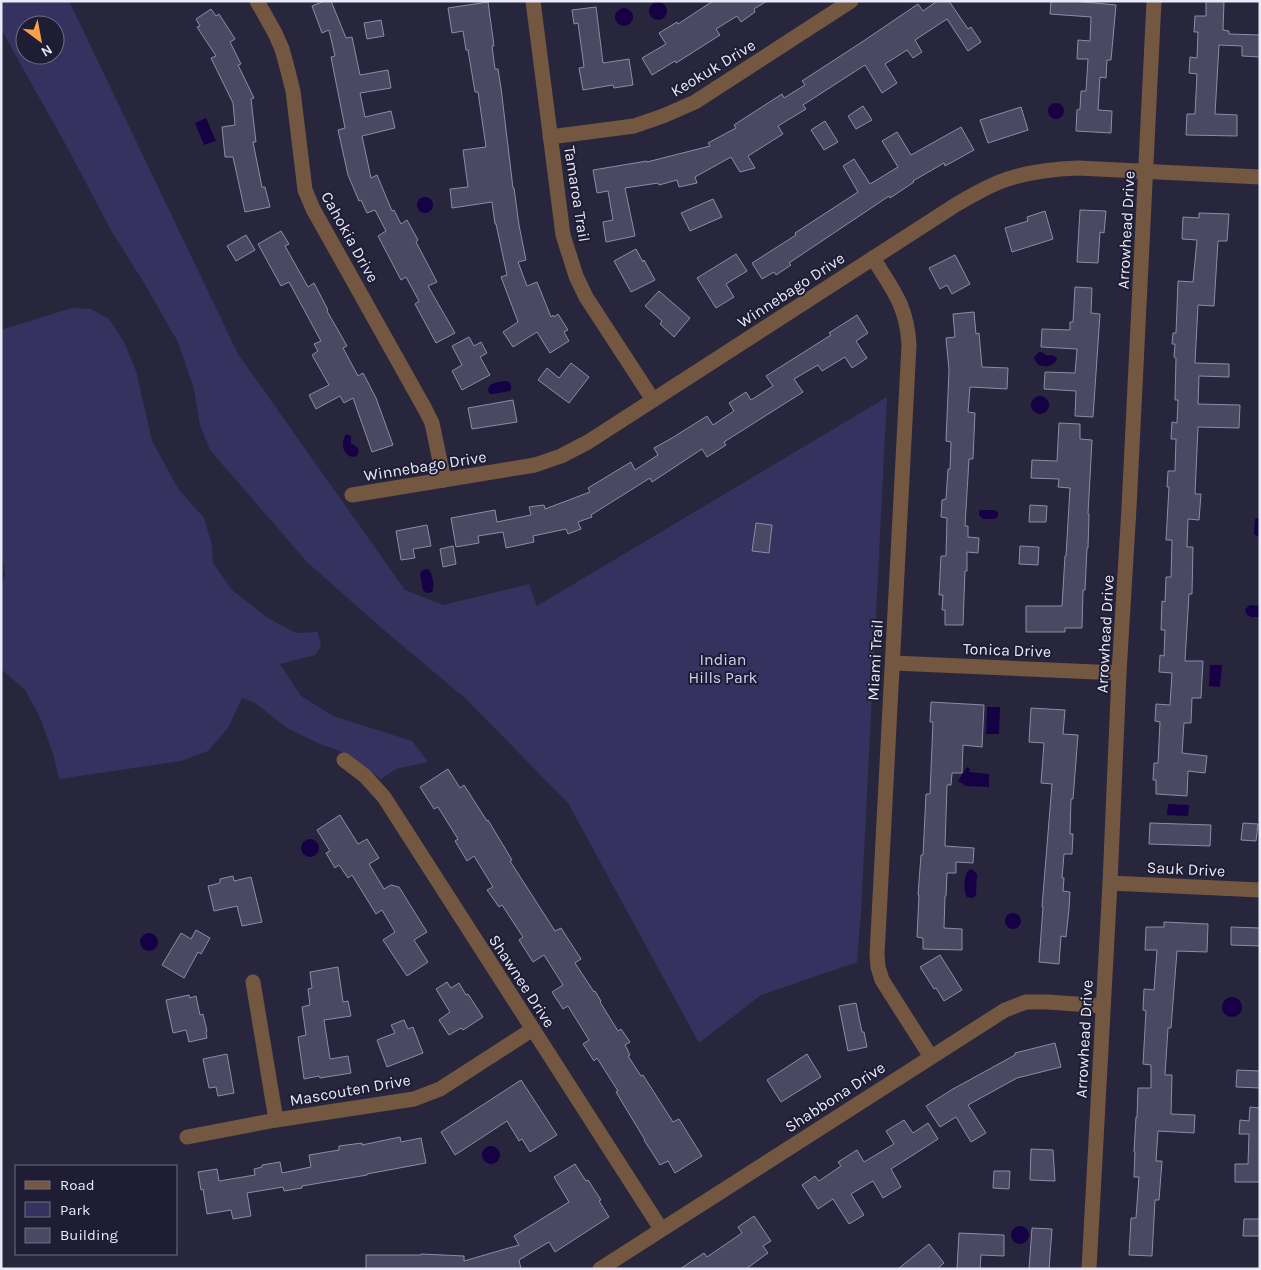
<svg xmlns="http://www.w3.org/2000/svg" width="1261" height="1270" font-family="Karla,sans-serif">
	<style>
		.green { fill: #36325f; fill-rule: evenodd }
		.water { fill: #160145 }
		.building { fill: #494963; stroke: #8c8ca8 }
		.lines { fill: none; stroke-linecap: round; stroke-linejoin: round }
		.street { stroke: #745741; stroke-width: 15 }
		.labels { text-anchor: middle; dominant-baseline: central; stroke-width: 4; stroke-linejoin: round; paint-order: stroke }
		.street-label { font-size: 16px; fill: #e8e9f9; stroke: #1e1d33 }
		.park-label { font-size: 16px; fill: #d0d1fa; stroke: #1e1d33 }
	</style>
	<rect width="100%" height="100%" fill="#27263d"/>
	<g class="green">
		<path d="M 1,1 L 69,1 L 238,354 L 405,590 L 443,605 L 529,584 L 537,606 L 887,397 L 861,912 L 857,962 L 761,995 L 699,1043 L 568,803 L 466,699 L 385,631 L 307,562 L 210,450 L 200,425 L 194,389 L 178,342 L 144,283 L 112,232 L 67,147 L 1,29 ZM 25,25 L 55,25 L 55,55 L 25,55 Z"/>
		<polygon points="72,308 91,309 109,319 124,342 136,371 152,441 179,490 204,518 212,545 213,563 232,590 268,618 296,633 318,632 321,646 315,655 280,664 301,696 333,716 412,741 428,762 396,769 381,779 348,754 320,744 287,728 255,703 242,698 228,728 208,751 181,761 59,779 53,753 39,715 25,690 1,669 1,588 5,575 1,547 1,330"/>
	</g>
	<g class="water">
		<circle cx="658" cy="11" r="9"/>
		<circle cx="624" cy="17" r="9"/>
		<circle cx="1056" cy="111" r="8"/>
		<polygon points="206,118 216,141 204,145 195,123"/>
		<circle cx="425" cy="205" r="8"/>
		<path d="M 1039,352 L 1044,353 L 1045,355 C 1050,356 1055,354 1057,359 C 1052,369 1036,369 1034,357 Z"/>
		<path d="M 506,381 L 509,382 C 511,385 512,387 510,391 L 493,394 L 490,394 L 488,390 C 489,382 499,382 506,381 Z"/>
		<circle cx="1040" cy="405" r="9"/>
		<path d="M 346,434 L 351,436 L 351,443 L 358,448 C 362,465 334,456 346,434 Z"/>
		<polygon points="980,510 994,510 998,512 998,516 995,519 983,519 979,515 979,512"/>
		<polygon points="1260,517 1260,536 1259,537 1254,534 1255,519"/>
		<path d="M 428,569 C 433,574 435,586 432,592 L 427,593 L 423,590 L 420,574 L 423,570 Z"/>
		<polygon points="1250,605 1260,606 1260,617 1251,617 1246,614 1245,609"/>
		<polygon points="1210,665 1222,665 1220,687 1209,686"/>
		<polygon points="987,707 1000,707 999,734 986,734"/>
		<polygon points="967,767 970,769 969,772 989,774 989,787 966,786 958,781"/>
		<polygon points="1168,804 1189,805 1188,816 1167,815"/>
		<circle cx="310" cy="848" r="9"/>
		<path d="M 971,869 L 973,870 L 977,874 L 976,895 L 973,898 L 967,897 C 963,890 964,880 967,872 Z"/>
		<circle cx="1013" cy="921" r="8"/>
		<circle cx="149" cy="942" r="9"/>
		<circle cx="1232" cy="1007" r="10"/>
		<circle cx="491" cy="1155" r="9"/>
		<circle cx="1020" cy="1235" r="9"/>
	</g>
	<g class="building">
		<polygon points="324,1 331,1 346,38 352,37 360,75 388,70 391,88 360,93 365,117 391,111 395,128 362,136 371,178 377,175 392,211 394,210 401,224 407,220 418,240 416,242 437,282 428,286 455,333 436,343 415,304 419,301 406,277 401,280 378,236 386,231 375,210 367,213 361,200 359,201 348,175 338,130 345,128 331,57 335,56 329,30 322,33 312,6"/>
		<polygon points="713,1 767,1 754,9 755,12 741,22 737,16 716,29 720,35 676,63 675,61 652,75 642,58 666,44 659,33 677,22 678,24"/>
		<polygon points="937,1 949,1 968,29 971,27 981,42 968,51 947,19 915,40 922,52 913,58 907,50 885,64 897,83 882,93 865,65 803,105 806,109 778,126 783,134 748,156 755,168 740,172 731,157 695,177 697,183 679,187 677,180 659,185 658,183 625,188 635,236 606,242 603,222 613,220 608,191 597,193 593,170 647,161 647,162 710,146 708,143 736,128 734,125 782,94 784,98 805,85 802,81 862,42 918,4 923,11"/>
		<polygon points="1051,1 1073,1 1116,5 1111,60 1107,60 1106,78 1100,77 1098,110 1112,111 1111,133 1076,131 1077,110 1080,109 1081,91 1086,91 1088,59 1077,59 1078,40 1090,41 1091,17 1050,14"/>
		<polygon points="1206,1 1224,1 1223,30 1229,31 1229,34 1260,35 1260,57 1242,56 1242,46 1219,45 1215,114 1237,115 1237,136 1186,135 1187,114 1195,114 1197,74 1189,73 1190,57 1197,58 1198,32 1194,32 1195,16 1206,16"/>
		<polygon points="488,2 494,46 492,46 495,69 498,69 501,88 513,188 514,188 519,225 526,260 518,262 527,286 537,282 551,317 553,315 554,317 558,314 568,330 564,332 569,341 550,353 537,332 513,347 503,332 518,322 501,277 507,275 496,224 495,224 492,202 452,208 450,189 468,187 463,150 486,147 478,92 475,92 468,50 466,50 463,31 452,33 448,8"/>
		<polygon points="596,7 603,63 629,59 633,85 614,88 613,85 583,90 579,68 584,67 578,23 574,24 572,10"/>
		<polygon points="211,9 216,16 219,14 235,39 230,42 241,64 238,65 254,98 251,99 256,142 253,142 262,187 265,187 270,207 245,212 233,157 225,157 222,127 235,125 233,103 211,58 216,56 197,27 200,26 196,19"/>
		<polygon points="381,20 384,36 367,39 364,23"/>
		<polygon points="863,106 872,120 856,129 848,116"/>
		<polygon points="1021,107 1028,130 988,143 980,120"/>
		<polygon points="825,121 838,142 824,150 811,130"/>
		<polygon points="961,127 974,150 945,166 944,163 913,181 914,182 890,198 889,196 789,263 791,265 776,275 774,272 762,279 752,263 796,235 795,233 858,192 843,166 854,159 870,184 898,167 882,141 897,132 911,155"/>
		<polygon points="713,199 722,217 690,231 681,213"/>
		<polygon points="1080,210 1106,211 1104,233 1100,232 1098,263 1077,262"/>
		<polygon points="1045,211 1053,239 1012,252 1005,228 1028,221 1027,217"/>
		<polygon points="1199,213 1229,214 1227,241 1218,241 1214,306 1198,305 1195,363 1229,364 1229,377 1199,376 1198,404 1240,405 1239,428 1198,427 1195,494 1201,494 1199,520 1188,519 1187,547 1193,547 1192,594 1189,594 1185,661 1203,661 1201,698 1192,698 1191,723 1184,723 1182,753 1207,756 1205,773 1188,771 1187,796 1156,794 1156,780 1153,780 1154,763 1158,763 1160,722 1155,721 1156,704 1170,705 1172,673 1159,672 1160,655 1164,656 1165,630 1161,630 1162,601 1165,602 1166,577 1171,577 1172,540 1166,540 1169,487 1167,487 1168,471 1175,471 1176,439 1171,439 1172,422 1177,423 1178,400 1175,400 1176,358 1174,357 1175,344 1172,344 1173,333 1176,333 1178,281 1193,282 1197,240 1182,239 1183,217 1199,218"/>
		<polygon points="281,231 289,244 285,246 308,287 314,283 328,310 327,311 347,346 343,348 358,376 363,373 376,398 393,445 372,452 353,398 344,403 340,396 316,409 309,395 329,385 312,355 318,351 314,344 321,341 289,282 281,286 258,244"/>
		<polygon points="246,235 255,250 236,261 227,246"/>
		<polygon points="636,249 643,262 644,260 655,280 631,292 614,261"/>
		<polygon points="736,254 747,271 726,284 734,297 716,308 697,278"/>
		<polygon points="955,255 970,284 952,294 947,285 940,289 929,268"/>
		<polygon points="1075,287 1092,288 1091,313 1100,314 1093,417 1075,416 1076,391 1044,389 1045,372 1075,373 1077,349 1041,347 1042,329 1070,330 1070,322 1073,322"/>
		<polygon points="659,291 690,318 674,337 660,324 662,321 645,306"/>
		<polygon points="974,312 976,334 979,333 982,367 1008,368 1007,389 970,387 968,412 975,413 973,459 969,459 965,526 968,526 968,537 979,538 978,553 967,552 967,571 965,571 963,625 945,625 945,610 942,610 943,595 939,595 941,556 946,556 947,518 941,517 942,500 946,499 948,469 950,469 951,442 946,441 949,370 946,338 955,337 953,314"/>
		<polygon points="857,315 868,333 856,341 867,358 852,368 845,357 822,371 818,365 794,379 803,392 724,442 726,445 707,457 702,449 652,482 650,478 591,515 592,517 578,522 581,529 568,534 566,529 533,536 534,542 506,548 503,532 478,536 479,543 456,547 451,518 495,510 497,522 531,515 529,507 544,505 545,509 590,492 588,488 631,462 635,470 658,455 654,448 672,438 707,416 713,425 734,411 729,403 746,392 751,400 773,386 766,376 831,335 829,333"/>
		<polygon points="469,337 474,346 481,342 487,353 480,357 490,375 462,390 452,371 462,365 452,346"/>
		<polygon points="571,363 589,377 569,403 538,380 547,368 559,378"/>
		<polygon points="513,400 517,422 472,429 468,408"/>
		<polygon points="1059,423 1080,424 1080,439 1092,440 1088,514 1089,514 1088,548 1087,548 1085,590 1083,590 1082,628 1065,628 1065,632 1026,632 1026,606 1062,606 1065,556 1066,556 1070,488 1058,487 1059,479 1031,478 1032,460 1057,461"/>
		<polygon points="1030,505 1047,506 1046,522 1029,522"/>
		<polygon points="756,523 772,525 769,553 752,551"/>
		<polygon points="427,525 431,546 413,549 415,558 401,560 396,531"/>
		<polygon points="453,546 456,564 443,567 440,549"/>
		<polygon points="1020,546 1039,547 1038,565 1019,564"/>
		<polygon points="931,702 984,705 982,747 963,745 962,773 952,773 951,785 947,785 945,846 974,848 973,863 956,862 956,873 947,873 946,896 945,896 944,928 962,929 962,950 923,949 923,938 917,937 919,895 918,895 921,855 923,855 926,794 930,794 933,722 930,722"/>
		<polygon points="1031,708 1065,710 1063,734 1078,735 1073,799 1071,799 1070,834 1073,834 1072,854 1064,854 1062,878 1064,878 1063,891 1070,892 1069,909 1066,937 1061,936 1059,964 1039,962 1043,907 1042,907 1052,784 1041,783 1044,743 1029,742"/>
		<polygon points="448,769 460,788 464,785 487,821 488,820 512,860 510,861 555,931 561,928 581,959 575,963 594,992 595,991 601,1001 600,1002 618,1031 621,1029 630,1042 625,1045 630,1055 628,1056 641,1076 643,1075 673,1122 679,1119 702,1156 675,1173 668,1161 660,1165 644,1140 645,1140 616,1092 618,1091 597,1058 594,1061 583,1044 589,1040 568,1006 563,1009 552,992 563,985 544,955 533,962 519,940 523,937 502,905 499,907 487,890 493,887 474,856 467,861 455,841 458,839 438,807 434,809 420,787"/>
		<polygon points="340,815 358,844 367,839 379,858 369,864 384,889 391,885 399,887 427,932 414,940 428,962 407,976 383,940 395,932 382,910 376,914 352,875 348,878 339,865 335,868 326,853 330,851 317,830"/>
		<polygon points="1150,823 1211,825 1210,846 1149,844"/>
		<polygon points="1243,823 1258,824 1256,841 1241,840"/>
		<polygon points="233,876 234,881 251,877 262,922 242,926 237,906 214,911 208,886 220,883 220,879"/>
		<polygon points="1164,922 1208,924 1207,952 1177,951 1171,1028 1168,1028 1165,1075 1172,1075 1171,1114 1195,1115 1194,1133 1158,1131 1156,1161 1162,1161 1159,1200 1155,1200 1152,1256 1129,1255 1131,1218 1136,1218 1139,1177 1134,1177 1135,1152 1134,1152 1136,1117 1137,1117 1138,1088 1151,1088 1151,1065 1143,1064 1146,1011 1143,1010 1144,989 1154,990 1157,950 1145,950 1146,927 1164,927"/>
		<polygon points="1231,927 1260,928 1260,946 1231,945"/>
		<polygon points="196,930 210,938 201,954 198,952 184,978 162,965 181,933 191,939"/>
		<polygon points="940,955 962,990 944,1001 936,988 934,989 920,967"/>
		<polygon points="338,967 343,1002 348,1001 351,1016 324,1020 330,1059 348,1056 351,1073 320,1078 319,1076 304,1079 298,1037 306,1035 302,1007 310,1005 308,989 312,988 310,972"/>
		<polygon points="447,982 451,988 459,983 466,995 468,994 483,1017 463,1030 461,1028 449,1035 439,1020 450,1012 436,989"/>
		<polygon points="189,995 190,998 196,996 200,1015 203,1014 207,1031 206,1032 207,1038 189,1042 186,1030 173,1033 166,1000"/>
		<polygon points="856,1003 862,1032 864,1032 867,1047 848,1051 839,1006"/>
		<polygon points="404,1020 408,1029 413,1027 423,1053 387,1067 377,1040 395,1033 391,1025"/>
		<polygon points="1055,1043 1061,1067 1017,1078 968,1105 986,1133 971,1142 956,1117 940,1127 926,1106 953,1089 1015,1055 1015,1053"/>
		<polygon points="227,1054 234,1093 218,1096 216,1087 209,1088 203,1059"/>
		<polygon points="807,1054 821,1077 781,1102 767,1080"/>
		<polygon points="1237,1070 1260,1071 1260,1088 1236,1087"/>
		<polygon points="521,1080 557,1135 530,1152 522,1139 519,1141 507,1121 455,1155 441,1132"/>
		<polygon points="1250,1107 1260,1108 1260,1182 1235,1182 1235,1164 1248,1164 1249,1134 1239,1134 1240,1120 1249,1121"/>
		<polygon points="904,1120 913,1133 928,1123 938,1139 891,1169 901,1187 883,1198 873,1181 851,1194 864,1215 849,1224 833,1199 818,1209 802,1185 815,1176 819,1181 841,1166 838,1162 857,1150 864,1162 894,1144 886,1131"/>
		<polygon points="400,1137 401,1142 421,1138 426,1163 367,1174 367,1175 302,1186 302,1188 284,1191 283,1187 247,1193 251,1216 233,1219 231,1210 207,1214 203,1189 201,1190 198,1172 217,1169 219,1181 255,1175 254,1169 262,1167 262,1165 280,1162 282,1173 311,1167 309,1155 339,1150 339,1146 362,1143 362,1145"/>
		<polygon points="1031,1149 1053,1150 1055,1181 1030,1180"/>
		<polygon points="575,1164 586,1181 588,1180 601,1200 599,1201 609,1217 555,1252 549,1242 519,1260 521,1269 366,1269 366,1255 421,1255 421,1254 464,1256 464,1261 519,1245 514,1236 569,1202 554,1177"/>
		<polygon points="994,1171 1010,1171 1009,1189 993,1188"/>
		<polygon points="754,1216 771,1241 763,1246 768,1253 746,1269 680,1269 704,1253 707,1257 742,1233 738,1227"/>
		<polygon points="1244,1219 1260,1219 1260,1236 1243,1236"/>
		<polygon points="1032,1228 1052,1229 1049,1269 1029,1269"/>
		<polygon points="959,1233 1004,1235 1004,1256 981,1255 980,1269 957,1269"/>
		<polygon points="929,1244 944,1263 937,1269 898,1269"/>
	</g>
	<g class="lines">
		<g class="street">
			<polyline points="257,1 275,33 282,49 288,71 293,91 305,190 313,209 425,409 432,423 444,480"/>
			<polyline points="533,1 563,235 576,276 586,297 653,400"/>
			<polyline points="550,137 634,126 663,116 695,102 851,1"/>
			<path d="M 873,258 C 893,290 907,306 909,345 L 877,955 L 878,967 L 882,980 L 931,1057"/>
			<path d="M 352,495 L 535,465 L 561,456 L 588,442 L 957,204 C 971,196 986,187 1002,181 C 1026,172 1052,169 1078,168 L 1260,177"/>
			<polyline points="893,663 1119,673"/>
			<polyline points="344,760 365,776 384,797 661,1229"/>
			<polyline points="1110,883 1260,890"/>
			<polyline points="253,982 276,1120"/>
			<polyline points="187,1137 276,1120 414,1099 440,1089 533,1029"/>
			<polyline points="600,1269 1005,1010 1026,1002 1048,1002 1103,1006"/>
			<polyline points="1089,1269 1110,883 1119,673 1129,508 1154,1"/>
		</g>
	</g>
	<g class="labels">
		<g class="street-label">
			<text transform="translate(713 68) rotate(-31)">Keokuk Drive</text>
			<text transform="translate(577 194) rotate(81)">Tamaroa Trail</text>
			<text transform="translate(1126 230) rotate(-87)">Arrowhead Drive</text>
			<text transform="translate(350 237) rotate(61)">Cahokia Drive</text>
			<text transform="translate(791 290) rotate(-33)">Winnebago Drive</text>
			<text transform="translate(425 466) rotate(-9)">Winnebago Drive</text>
			<text transform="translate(1105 634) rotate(-87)">Arrowhead Drive</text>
			<text transform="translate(1007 650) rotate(2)">Tonica Drive</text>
			<text transform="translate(875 660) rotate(-87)">Miami Trail</text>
			<text transform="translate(1186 869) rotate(3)">Sauk Drive</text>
			<text transform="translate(522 981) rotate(57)">Shawnee Drive</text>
			<text transform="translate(1084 1039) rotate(-87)">Arrowhead Drive</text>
			<text transform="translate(350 1090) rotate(-10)">Mascouten Drive</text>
			<text transform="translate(835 1097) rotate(-33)">Shabbona Drive</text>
		</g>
		<g class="park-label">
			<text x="723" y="659">Indian<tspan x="723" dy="18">Hills Park</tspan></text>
		</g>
	</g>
	<rect width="1261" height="1270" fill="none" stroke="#e8e9f9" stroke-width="5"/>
	<rect x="15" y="1165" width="162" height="90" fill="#1e1d33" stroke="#6f6f82"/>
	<rect x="25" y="1181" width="25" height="8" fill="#745741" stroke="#6f6f82"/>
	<text x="60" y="1190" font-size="15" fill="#e8e9f9">Road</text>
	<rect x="25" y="1202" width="25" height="15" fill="#36325f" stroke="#6f6f82"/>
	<text x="60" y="1215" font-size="15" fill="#e8e9f9">Park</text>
	<rect x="25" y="1228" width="25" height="15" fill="#494963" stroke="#6f6f82"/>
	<text x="60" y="1240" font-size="15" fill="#e8e9f9">Building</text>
	<g transform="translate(40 40) rotate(148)"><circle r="24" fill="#1e1d33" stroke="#6f6f82"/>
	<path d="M0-4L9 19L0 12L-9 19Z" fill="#fa9f4e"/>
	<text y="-8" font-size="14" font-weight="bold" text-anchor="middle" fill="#e8e9f9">N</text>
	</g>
</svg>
